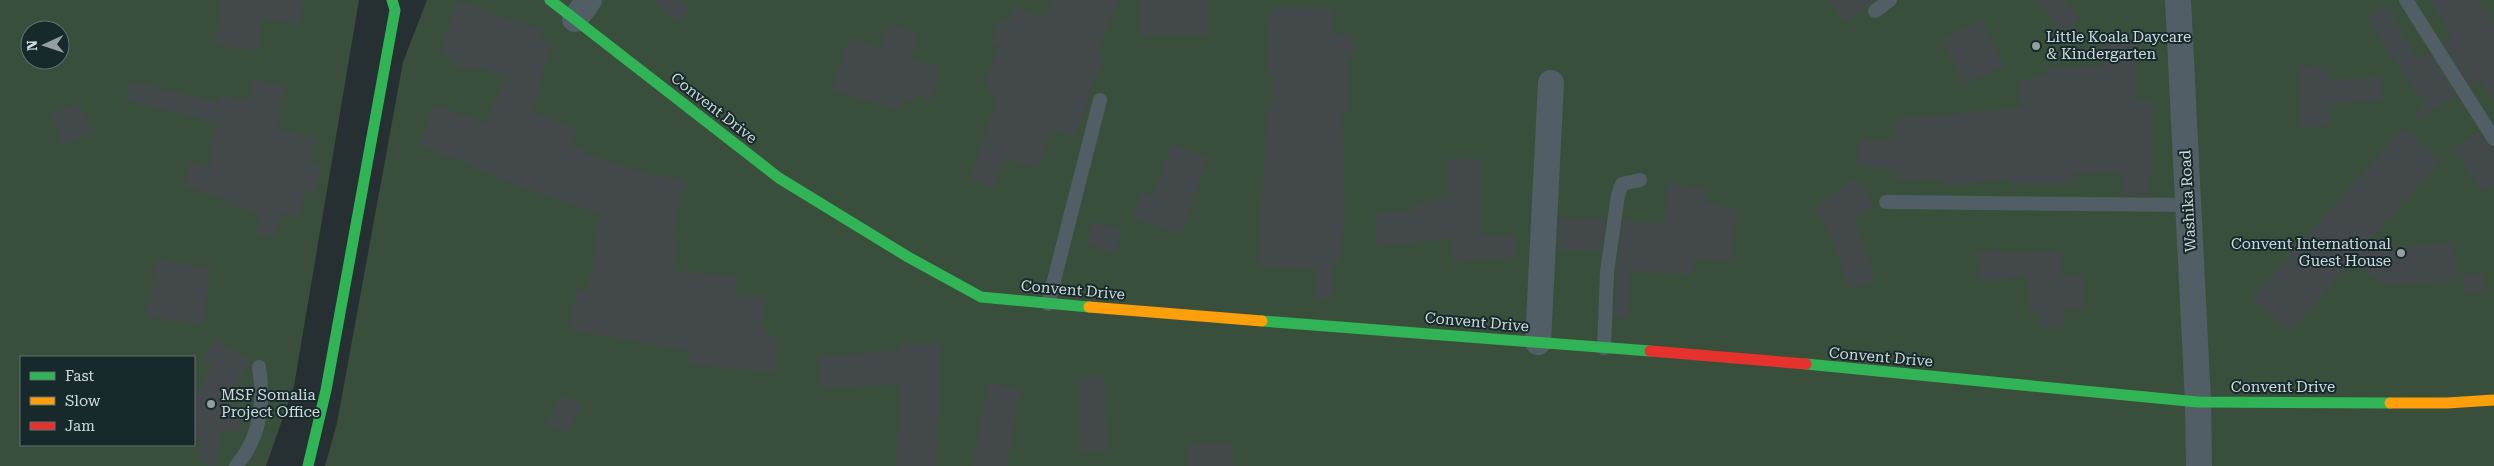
<svg xmlns="http://www.w3.org/2000/svg" width="2494" height="466" font-family="'Roboto Serif',serif">
	<style>
		.green { fill: #3a4f3b; fill-rule: evenodd }
		.building { fill: #43494a }
		.lines { fill: none; stroke-linecap: round; stroke-linejoin: round }
		.lane { stroke: #525e65; stroke-width: 14 }
		.street { stroke: #525e65; stroke-width: 26 }
		.fast { stroke: #30b455; stroke-width: 11 }
		.slow { stroke: #ff9f0a; stroke-width: 11 }
		.jam { stroke: #e5322d; stroke-width: 11 }
		.poi-dot { fill: #959fa1; stroke: #18292b; stroke-width: 2 }
		.labels { text-anchor: middle; dominant-baseline: central; stroke-width: 4; stroke-linejoin: round; paint-order: stroke }
		.poi-label { font-size: 15px; fill: #d1dbdd; stroke: #18292b; text-anchor: start }
		.street-label { font-size: 15px; fill: #d1dbdd; stroke: #18292b }
	</style>
	<rect width="100%" height="100%" fill="#262f31"/>
	<g class="green">
		<path d="M 0,0 L 359,0 L 294,386 L 266,466 L 0,466 ZM 30,30 L 60,30 L 60,60 L 30,60 ZM 21,357 L 194,357 L 194,445 L 21,445 Z"/>
		<polygon points="427,0 2494,0 2494,466 325,466 337,423 403,62"/>
	</g>
	<g class="building">
		<polygon points="221,0 303,0 300,25 262,19 258,51 215,45"/>
		<polygon points="652,0 680,0 690,9 678,23"/>
		<polygon points="1052,0 1119,0 1095,56 1103,59 1074,137 1051,128 1038,168 1004,157 994,188 970,179 996,103 985,81 999,47 991,44 1001,19 1009,22 1015,7 1044,18"/>
		<rect x="1140" y="0" width="67" height="35"/>
		<polygon points="1829,0 1875,0 1844,22"/>
		<polygon points="2037,0 2064,0 2079,19 2064,32"/>
		<polygon points="2430,0 2479,0 2494,24 2494,102 2480,79 2470,85 2443,42 2452,36"/>
		<polygon points="457,1 490,11 489,14 542,29 538,40 551,43 532,112 576,128 570,145 587,151 586,154 644,173 684,180 673,237 678,238 673,271 737,276 736,295 764,298 761,334 777,335 774,372 688,364 689,351 570,330 576,290 588,292 600,214 521,187 469,166 470,164 420,146 434,105 486,123 507,76 473,67 471,70 452,65 456,58 441,54"/>
		<polygon points="2386,5 2417,60 2429,52 2456,95 2418,120 2414,116 2430,97 2420,98 2366,17"/>
		<polygon points="1271,8 1333,9 1333,35 1351,33 1355,58 1348,58 1349,112 1342,112 1345,217 1338,264 1334,263 1332,299 1315,298 1316,269 1258,266 1267,110 1272,110 1273,75 1267,74"/>
		<polygon points="1982,20 2004,66 1964,84 1943,38"/>
		<polygon points="888,24 918,33 911,59 941,67 931,99 916,95 914,101 903,98 900,110 832,91 849,38 881,48"/>
		<polygon points="2104,43 2135,43 2136,101 2152,101 2152,174 2149,174 2149,195 2122,195 2122,173 2073,174 2073,183 2011,185 2011,179 1942,186 1942,179 1898,181 1898,170 1857,166 1859,139 1896,142 1894,119 2023,108 2017,82 2047,75 2046,67 2104,66"/>
		<polygon points="2328,65 2328,81 2381,77 2382,100 2329,104 2330,126 2300,127 2298,66"/>
		<polygon points="252,80 284,85 277,129 315,138 311,164 321,166 317,192 304,190 299,218 280,214 277,237 256,234 260,212 226,205 227,199 184,187 191,162 209,167 217,123 125,100 129,81 220,103 221,96 248,100"/>
		<polygon points="79,103 91,133 63,145 51,114"/>
		<polygon points="2403,128 2440,161 2360,251 2453,242 2457,280 2386,286 2352,261 2290,332 2252,299"/>
		<polygon points="2479,132 2487,144 2494,148 2494,184 2482,192 2453,148"/>
		<polygon points="1172,144 1207,157 1181,235 1132,217 1141,191 1154,196"/>
		<polygon points="1447,159 1481,159 1481,236 1516,235 1516,258 1477,259 1477,261 1454,263 1451,238 1377,247 1374,214 1415,209 1415,203 1447,199"/>
		<polygon points="1855,178 1874,205 1854,220 1875,280 1850,289 1828,229 1814,209"/>
		<polygon points="1668,184 1706,187 1705,203 1737,209 1731,262 1694,259 1692,275 1630,270 1627,318 1614,317 1616,273 1623,221 1664,224"/>
		<polygon points="1596,218 1606,220 1601,250 1558,250 1559,219"/>
		<polygon points="1094,222 1122,229 1116,253 1087,245"/>
		<polygon points="2001,250 2001,253 2061,251 2062,276 2083,275 2084,309 2063,309 2064,327 2040,328 2039,311 2030,311 2028,276 1980,282 1976,253"/>
		<polygon points="156,260 210,268 203,324 148,317"/>
		<polygon points="2483,273 2485,292 2464,293 2463,275"/>
		<polygon points="215,339 250,360 235,386 230,412 242,414 239,433 221,430 215,466 208,466 199,458 202,439 195,438 197,426 194,425 194,403 196,390 198,391 212,365 203,360"/>
		<polygon points="939,343 940,414 938,414 936,466 896,466 897,433 900,433 899,384 821,388 819,356 898,351 898,344"/>
		<polygon points="1104,376 1108,450 1081,451 1078,377"/>
		<polygon points="988,383 1020,389 1007,466 973,466"/>
		<polygon points="561,395 581,405 567,434 547,425"/>
		<polygon points="1232,443 1233,466 1188,466 1188,444"/>
	</g>
	<g class="lines">
		<g class="lane">
			<polyline points="2406,0 2494,139"/>
			<polyline points="1875,11 1890,0"/>
			<polyline points="1886,202 2189,205"/>
			<polyline points="1048,304 1100,100"/>
			<polyline points="1604,348 1607,272 1618,195 1622,184 1640,180"/>
			<path d="M 236,466 C 260,438 265,404 259,367"/>
		</g>
		<g class="street">
			<polyline points="2178,0 2198,402 2199,466"/>
			<polyline points="575,19 589,0"/>
			<polyline points="1538,342 1551,83"/>
		</g>
		<g class="fast">
			<polyline points="550,0 779,178 908,257 981,297 1089,307"/>
			<polyline points="1262,321 1650,351"/>
			<polyline points="1806,364 2198,402 2390,403"/>
			<polyline points="308,466 326,390 395,10 392,0"/>
		</g>
		<g class="slow">
			<polyline points="1089,307 1262,321"/>
			<polyline points="2390,403 2447,403 2494,400"/>
		</g>
		<polyline class="jam" points="1650,351 1806,364"/>
	</g>
	<g class="poi-dot">
		<circle cx="2036" cy="46" r="5"/>
		<circle cx="2401" cy="253" r="5"/>
		<circle cx="211" cy="404" r="5"/>
	</g>
	<g class="labels">
		<g class="poi-label">
			<text x="2046" y="37">Little Koala Daycare<tspan x="2046" dy="17">&amp; Kindergarten</tspan></text>
			<text x="2391" y="244" text-anchor="end">Convent International<tspan x="2391" dy="17">Guest House</tspan></text>
			<text x="221" y="395">MSF Somalia<tspan x="221" dy="17">Project Office</tspan></text>
		</g>
		<g class="street-label">
			<text transform="translate(714 108) rotate(38)">Convent Drive</text>
			<text transform="translate(2188 201) rotate(-93)">Washika Road</text>
			<text transform="translate(1073 290) rotate(5)">Convent Drive</text>
			<text transform="translate(1477 322) rotate(5)">Convent Drive</text>
			<text transform="translate(1881 357) rotate(5)">Convent Drive</text>
			<text x="2283" y="387">Convent Drive</text>
		</g>
	</g>
	<rect x="20" y="356" width="175" height="90" fill="#18292b" stroke="#627072"/>
	<rect x="30" y="372" width="25" height="8" fill="#30b455" stroke="#627072"/>
	<text x="65" y="381" font-size="15" fill="#d1dbdd">Fast</text>
	<rect x="30" y="397" width="25" height="8" fill="#ff9f0a" stroke="#627072"/>
	<text x="65" y="406" font-size="15" fill="#d1dbdd">Slow</text>
	<rect x="30" y="422" width="25" height="8" fill="#e5322d" stroke="#627072"/>
	<text x="65" y="431" font-size="15" fill="#d1dbdd">Jam</text>
	<g transform="translate(45 45) rotate(267)"><circle r="24" fill="#18292b" stroke="#627072"/>
	<path d="M0-4L9 19L0 12L-9 19Z" fill="#959fa1"/>
	<text y="-8" font-size="14" font-weight="bold" text-anchor="middle" fill="#d1dbdd">N</text>
	</g>
</svg>
